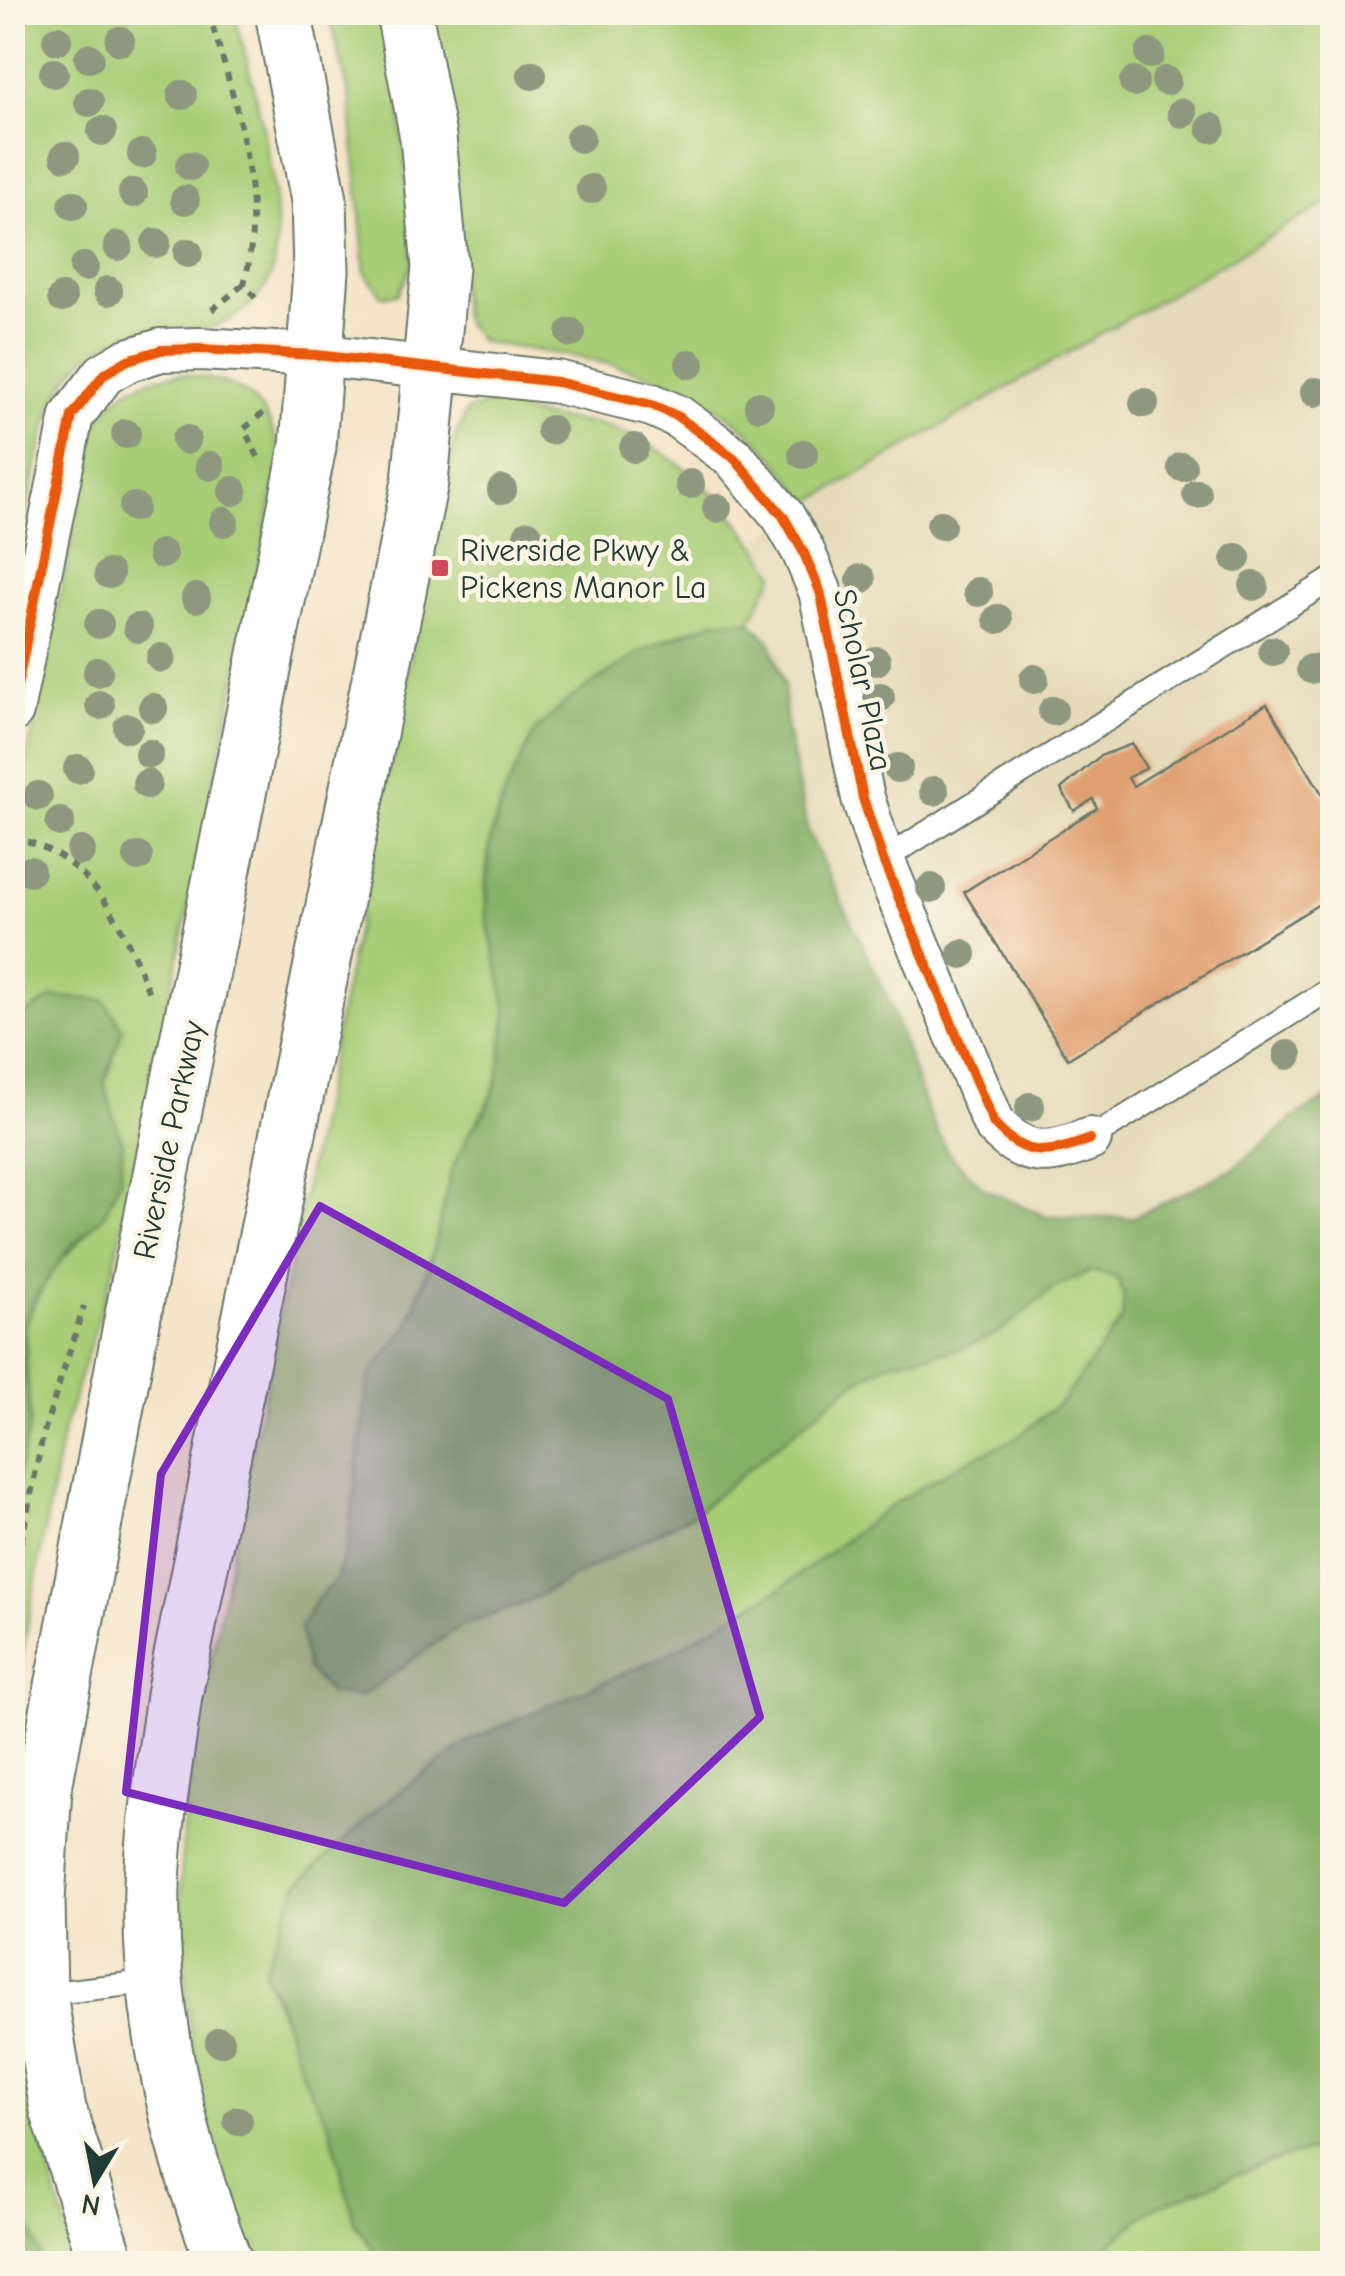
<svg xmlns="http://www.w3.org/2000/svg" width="1345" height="2276" font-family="'Comic Neue',sans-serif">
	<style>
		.built { fill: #e5daba }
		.green { fill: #a8cd77; stroke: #648556; stroke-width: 2.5 }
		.forest { fill: #86b068; stroke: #52764e; stroke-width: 2.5 }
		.building { fill: #dfa071 }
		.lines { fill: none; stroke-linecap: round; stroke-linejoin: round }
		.lane-casing { stroke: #6a7768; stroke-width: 26 }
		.street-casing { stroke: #6a7768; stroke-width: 46 }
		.secondary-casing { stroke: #6a7768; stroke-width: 59 }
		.path { stroke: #6a7768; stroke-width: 6; stroke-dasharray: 8 8; stroke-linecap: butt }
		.lane { stroke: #fff; stroke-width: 22 }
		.street { stroke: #fff; stroke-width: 42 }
		.secondary { stroke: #fff; stroke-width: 55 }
		.cycleway-casing { stroke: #fcf5e5; stroke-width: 16 }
		.cycleway { stroke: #e8590c; stroke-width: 10 }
		.tree { fill: #8e987e }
		.marked { fill: #7b2cbf; fill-opacity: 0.2; stroke: #7b2cbf; stroke-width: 8; stroke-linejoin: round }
		.poi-dot { fill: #d1495b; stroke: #fcf5e5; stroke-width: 4 }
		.labels { text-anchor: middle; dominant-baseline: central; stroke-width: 9; stroke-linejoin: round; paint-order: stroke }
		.poi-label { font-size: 32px; fill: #1f3d34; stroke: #fcf5e5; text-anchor: start }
		.street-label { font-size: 32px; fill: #1f3d34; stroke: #fcf5e5 }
	</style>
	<rect width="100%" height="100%" fill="#fcf5e5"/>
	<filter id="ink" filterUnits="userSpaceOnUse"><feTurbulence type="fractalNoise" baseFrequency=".01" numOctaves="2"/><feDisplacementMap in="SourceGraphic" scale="20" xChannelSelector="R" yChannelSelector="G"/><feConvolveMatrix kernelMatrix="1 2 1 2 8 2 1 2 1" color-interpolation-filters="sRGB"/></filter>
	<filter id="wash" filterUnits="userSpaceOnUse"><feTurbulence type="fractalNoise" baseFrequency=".0048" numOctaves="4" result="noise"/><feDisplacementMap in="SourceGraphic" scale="40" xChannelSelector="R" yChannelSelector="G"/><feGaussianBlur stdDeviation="2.25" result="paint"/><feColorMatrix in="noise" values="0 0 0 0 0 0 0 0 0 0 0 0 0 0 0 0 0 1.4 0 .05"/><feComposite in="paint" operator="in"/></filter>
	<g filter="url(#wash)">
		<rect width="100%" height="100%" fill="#f4e4c9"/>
		<polygon class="built" points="1331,198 1332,1095 1292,1119 1232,1170 1132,1218 1045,1216 984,1189 947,1152 927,1111 889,1001 807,832 787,731 784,684 771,643 750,621 775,574 756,543 808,503"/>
		<g class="green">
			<path d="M 13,13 L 234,13 C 250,70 294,228 269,280 C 256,307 225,327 197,330 C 143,336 107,326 68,378 C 36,424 24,540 13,598 Z"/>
			<polygon points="329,13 382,13 399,93 413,264 398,294 382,296 365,272 350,98"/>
			<path d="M 429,13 L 1325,13 L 1332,19 L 1332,200 L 808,503 C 721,371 624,364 481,342 L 463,320 Z"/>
			<path d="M 180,374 C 242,381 268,397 281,460 L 114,1268 L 62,1435 L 13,1705 L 13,1494 L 30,1422 L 25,1324 L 51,1271 L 87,1234 L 109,1108 L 104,1083 L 113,1063 L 53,997 L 13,1022 L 13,828 L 94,427 C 114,392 140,378 180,374 Z"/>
			<path d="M 506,400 C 529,424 568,416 600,425 C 677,446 734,508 775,574 L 750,621 C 682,621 630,653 585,703 C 565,725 516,770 505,794 C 489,827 483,878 486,915 C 489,947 507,979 507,1012 C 507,1056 495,1098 469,1133 L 408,1327 L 369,1376 L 348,1543 L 336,1580 L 316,1600 L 360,1697 L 460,1626 L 522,1604 L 695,1513 L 848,1387 L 891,1362 L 964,1348 L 1000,1332 L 1054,1288 L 1090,1271 L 1116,1277 L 1124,1296 L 1122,1319 L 1064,1399 L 1017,1438 L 960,1464 L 893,1504 L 783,1587 L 664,1656 L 473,1739 L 426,1772 L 382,1805 L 297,1885 L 263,1972 L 330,2127 L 354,2221 L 382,2263 L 254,2263 C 187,2110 169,1935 189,1770 L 454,440 L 467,411 Z"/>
			<polygon points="12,2071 29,2097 76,2263 43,2263 13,2180"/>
			<polygon points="1332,2145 1332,2263 1087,2264 1151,2209 1268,2162"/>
		</g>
		<g class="forest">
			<polygon points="715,621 750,621 771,643 784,684 787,731 808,832 889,1001 927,1111 947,1152 984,1189 1045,1216 1132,1218 1232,1170 1292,1119 1332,1095 1332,2145 1268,2162 1151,2209 1087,2263 382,2263 354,2221 330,2127 303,2076 276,1995 263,1972 297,1885 382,1805 426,1772 473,1739 664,1656 783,1587 893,1504 960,1464 1017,1438 1064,1399 1122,1319 1124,1296 1116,1277 1090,1271 1054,1288 1000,1332 964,1348 891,1362 848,1387 695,1513 522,1604 460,1626 360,1697 330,1693 307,1670 300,1628 316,1600 336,1580 348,1543 369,1376 408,1326 429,1270 451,1171 469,1133 489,1107 498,1079 507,1010 486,914 490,844 505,792 534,732 568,700 645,649"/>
			<polygon points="53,997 104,1000 123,1029 104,1083 123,1147 120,1180 104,1215 68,1250 32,1302 25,1324 24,1365 30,1422 13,1494 13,1022"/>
			<polygon points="12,2180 43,2263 13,2263"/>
		</g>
		<g id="blocks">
			<polygon class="building" points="1267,704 1332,810 1332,896 1068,1059 964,892 1097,808 1093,799 1074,811 1061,789 1100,756 1132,744 1146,768 1128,778 1133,786"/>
		</g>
	</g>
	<g filter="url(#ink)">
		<use href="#blocks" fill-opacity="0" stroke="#6a7768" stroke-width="2.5"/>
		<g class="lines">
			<defs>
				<g id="lane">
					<polyline points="883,860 1332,579"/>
					<polyline points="1090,1139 1332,988"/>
					<polyline points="36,1995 155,1981"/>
				</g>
				<path id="street" d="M 12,711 L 72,416 L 104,374 L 128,360 L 161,350 L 199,349 L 316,355 L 557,382 L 652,405 L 677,416 L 734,458 L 783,516 L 803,551 L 820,591 L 863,798 L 883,860 L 994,1124 C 1025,1159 1050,1155 1090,1139"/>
				<g id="secondary">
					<polyline points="107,2264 58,2109 39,1995 37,1900 44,1787 141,1273 308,447 321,271 319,200 283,12"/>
					<path d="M 225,2264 C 173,2131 141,1982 155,1839 C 159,1791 168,1743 174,1695 L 420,482 L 440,267 L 428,137 L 404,12"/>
				</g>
			</defs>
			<use href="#lane" class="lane-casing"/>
			<use href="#street" class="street-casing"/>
			<use href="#secondary" class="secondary-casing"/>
			<g class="path">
				<path d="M 208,12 C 234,94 268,199 244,284 L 256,299"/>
				<polyline points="212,310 244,284"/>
				<polyline points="258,457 244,429 264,412"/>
				<polyline points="12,463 22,447"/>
				<path d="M 12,837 C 94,856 123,925 150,996"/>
				<polyline points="12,1589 43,1435 84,1306"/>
			</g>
			<use href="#lane" class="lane"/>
			<use href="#street" class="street"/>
			<use href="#secondary" class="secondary"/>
			<defs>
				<path id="cycleway" d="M 12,711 L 72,416 L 104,374 L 128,360 L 161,350 L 199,349 L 316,355 L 557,382 L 652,405 L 677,416 L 734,458 L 783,516 L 803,551 L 820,591 L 863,798 L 883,860 L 994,1124 C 1025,1159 1050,1155 1090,1139"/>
			</defs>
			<use href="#cycleway" class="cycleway-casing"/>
			<use href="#cycleway" class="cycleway"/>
		</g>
		<g class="tree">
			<circle cx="57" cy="40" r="15"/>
			<circle cx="120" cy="41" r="15"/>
			<circle cx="1150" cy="54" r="15"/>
			<circle cx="89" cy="58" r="15"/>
			<circle cx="54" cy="73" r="15"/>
			<circle cx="532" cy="75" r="15"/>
			<circle cx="1166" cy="81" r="15"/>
			<circle cx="1134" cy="82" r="15"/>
			<circle cx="182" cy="95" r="15"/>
			<circle cx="89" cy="102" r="15"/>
			<circle cx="1182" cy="113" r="15"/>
			<circle cx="1211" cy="128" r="15"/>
			<circle cx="102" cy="131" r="15"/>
			<circle cx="580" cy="138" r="15"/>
			<circle cx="142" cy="154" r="15"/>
			<circle cx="65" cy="156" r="15"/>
			<circle cx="190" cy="166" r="15"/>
			<circle cx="591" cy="189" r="15"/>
			<circle cx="133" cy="193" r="15"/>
			<circle cx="185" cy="200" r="15"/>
			<circle cx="73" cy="205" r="15"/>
			<circle cx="156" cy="243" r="15"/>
			<circle cx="118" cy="246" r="15"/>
			<circle cx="188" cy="253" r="15"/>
			<circle cx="84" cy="267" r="15"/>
			<circle cx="108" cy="291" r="15"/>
			<circle cx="62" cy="298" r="15"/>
			<circle cx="571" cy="333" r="15"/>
			<circle cx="690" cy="364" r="15"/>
			<circle cx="1315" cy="392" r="15"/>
			<circle cx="1144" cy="403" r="15"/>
			<circle cx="759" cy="406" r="15"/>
			<circle cx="551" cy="430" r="15"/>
			<circle cx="126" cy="434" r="15"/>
			<circle cx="186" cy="440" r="15"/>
			<circle cx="634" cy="448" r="15"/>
			<circle cx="803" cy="454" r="15"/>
			<circle cx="210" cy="466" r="15"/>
			<circle cx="1182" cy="467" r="15"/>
			<circle cx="690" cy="484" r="15"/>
			<circle cx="502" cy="490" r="15"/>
			<circle cx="233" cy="491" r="15"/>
			<circle cx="1197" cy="494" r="15"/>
			<circle cx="134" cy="507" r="15"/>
			<circle cx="717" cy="508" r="15"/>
			<circle cx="224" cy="522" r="15"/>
			<circle cx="941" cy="525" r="15"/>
			<circle cx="528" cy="535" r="15"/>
			<circle cx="162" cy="554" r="15"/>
			<circle cx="1236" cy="558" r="15"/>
			<circle cx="109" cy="574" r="15"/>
			<circle cx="861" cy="579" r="15"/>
			<circle cx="1254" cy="586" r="15"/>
			<circle cx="978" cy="592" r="15"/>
			<circle cx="196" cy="598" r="15"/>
			<circle cx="998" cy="619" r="15"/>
			<circle cx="99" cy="624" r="15"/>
			<circle cx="138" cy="628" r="15"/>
			<circle cx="1273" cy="651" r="15"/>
			<circle cx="161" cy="658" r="15"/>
			<circle cx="876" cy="661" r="15"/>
			<circle cx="1311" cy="669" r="15"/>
			<circle cx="98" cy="672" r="15"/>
			<circle cx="1034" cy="679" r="15"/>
			<circle cx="880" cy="697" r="15"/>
			<circle cx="100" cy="705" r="15"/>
			<circle cx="153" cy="708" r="15"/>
			<circle cx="1053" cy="711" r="15"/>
			<circle cx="128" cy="728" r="15"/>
			<circle cx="149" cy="754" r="15"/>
			<circle cx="898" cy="768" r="15"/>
			<circle cx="78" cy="769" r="15"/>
			<circle cx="147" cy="784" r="15"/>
			<circle cx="934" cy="791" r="15"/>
			<circle cx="38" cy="796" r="15"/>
			<circle cx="60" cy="822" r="15"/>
			<circle cx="81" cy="851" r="15"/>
			<circle cx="138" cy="857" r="15"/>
			<circle cx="30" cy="871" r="15"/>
			<circle cx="931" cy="888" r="15"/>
			<circle cx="962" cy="954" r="15"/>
			<circle cx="1288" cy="1055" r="15"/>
			<circle cx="1030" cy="1107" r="15"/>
			<circle cx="220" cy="2042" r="15"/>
			<circle cx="238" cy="2121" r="15"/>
		</g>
	</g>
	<path class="marked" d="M 320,1206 L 668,1399 L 760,1717 L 564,1903 L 126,1792 L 161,1474 Z"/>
	<rect class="poi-dot" x="430" y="558" width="20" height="20" rx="5"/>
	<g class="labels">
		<g class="poi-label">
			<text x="460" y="550">Riverside Pkwy &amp;<tspan x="460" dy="37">Pickens Manor La</tspan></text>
		</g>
		<g class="street-label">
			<text transform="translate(863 680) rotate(78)">Scholar Plaza</text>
			<text transform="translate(169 1140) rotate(-78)">Riverside Parkway</text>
		</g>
	</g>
	<rect width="1345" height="2276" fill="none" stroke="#fcf5e5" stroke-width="50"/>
	<g transform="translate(95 2181) rotate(190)" stroke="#fcf5e5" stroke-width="8" paint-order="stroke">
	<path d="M0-8L18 38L0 25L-18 38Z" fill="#1f3d34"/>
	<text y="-15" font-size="28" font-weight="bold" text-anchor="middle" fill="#1f3d34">N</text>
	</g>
</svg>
